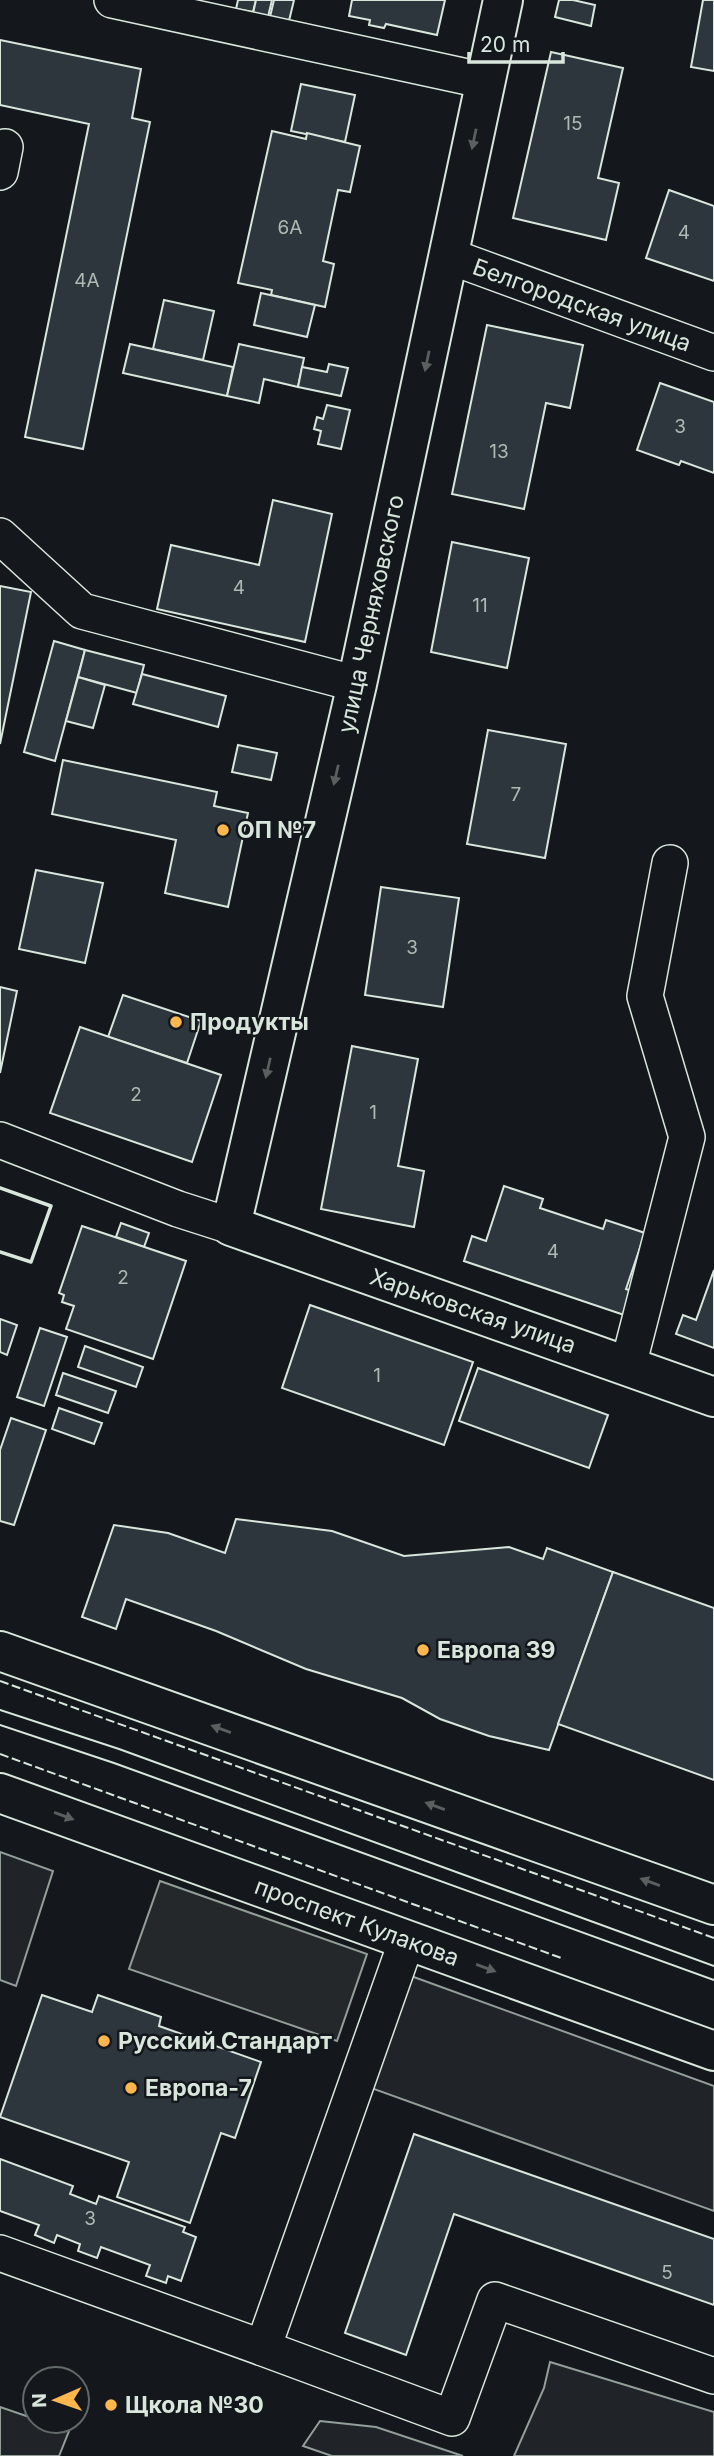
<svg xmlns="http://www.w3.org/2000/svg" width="714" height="2456" font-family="Inter,sans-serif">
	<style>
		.green { fill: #202428; stroke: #939e99; stroke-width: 2 }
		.parking { fill: #24282b; stroke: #939e99; stroke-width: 2 }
		.building { fill: #2c363c; stroke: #d8e6dc; stroke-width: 2 }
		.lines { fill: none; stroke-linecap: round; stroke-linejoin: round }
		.minor-casing { stroke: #d8e6dc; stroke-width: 38 }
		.major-casing { stroke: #d8e6dc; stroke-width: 42 }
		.minor { stroke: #14181c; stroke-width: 35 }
		.major { stroke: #14181c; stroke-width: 38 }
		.tram { stroke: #d8e6dc; stroke-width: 2 }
		.fence { stroke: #d8e6dc; stroke-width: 2; stroke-dasharray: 9 3.5; stroke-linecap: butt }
		.wall { stroke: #d8e6dc; stroke-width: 3.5 }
		.oneway { fill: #59605f }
		.poi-dot { fill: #ffb74d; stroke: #14181c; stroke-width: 2.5 }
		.labels { text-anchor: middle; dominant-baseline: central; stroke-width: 5; stroke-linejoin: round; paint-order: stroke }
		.number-label { font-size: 19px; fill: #adbab4 }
		.street-label { font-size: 23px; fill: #d8e6dc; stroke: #14181c }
		.poi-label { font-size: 23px; font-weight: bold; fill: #d8e6dc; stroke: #14181c; text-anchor: start }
	</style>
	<rect width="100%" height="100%" fill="#14181c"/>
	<g class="green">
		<polygon points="0,1852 53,1871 16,1986 0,1980"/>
		<polygon points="411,1976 714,2086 714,2211 371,2088"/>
		<polygon points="550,2362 714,2412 714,2456 514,2456 544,2388"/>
		<polygon points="0,2407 35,2419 35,2421 42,2421 69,2431 59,2456 0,2456"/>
		<polygon points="320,2421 376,2427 463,2456 332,2456 303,2446"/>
	</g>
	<polygon class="parking" points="160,1881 367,1954 337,2041 129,1969"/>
	<g class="building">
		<polygon points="238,0 256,0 253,12 236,9"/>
		<polygon points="256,0 272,0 267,21 252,18"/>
		<polygon points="274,0 294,0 288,25 269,21"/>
		<polygon points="352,0 445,0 437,35 386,24 384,28 369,25 370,20 349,16"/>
		<polygon points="559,0 573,0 595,5 591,26 555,17"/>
		<polygon points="703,0 714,0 714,71 691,67"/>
		<polygon points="0,40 141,69 132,118 150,122 83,449 25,437 89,124 0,105"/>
		<polygon points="551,52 623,68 598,178 619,183 606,240 513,218"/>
		<polygon points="301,84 355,95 345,142 291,131"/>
		<polygon points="272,131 306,139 307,133 360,146 350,192 338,190 323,261 334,264 325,307 271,295 272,290 238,283"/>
		<polygon points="669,190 714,206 714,281 646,258"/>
		<polygon points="261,293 315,305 307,337 254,325"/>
		<polygon points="164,300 214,311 203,360 153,349"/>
		<polygon points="487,325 583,345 570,408 546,403 524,509 452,494"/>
		<polygon points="130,344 233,367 227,396 123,373"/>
		<polygon points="239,344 304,358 298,387 264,379 259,403 227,396"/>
		<polygon points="329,364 348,368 341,396 298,387 302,367 327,372"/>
		<polygon points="660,383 714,402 714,473 681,461 679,465 637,450"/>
		<polygon points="327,405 350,410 341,449 318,444 321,431 314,429 317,417 323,419"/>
		<polygon points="273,500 332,514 305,642 157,609 171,545 259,565"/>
		<polygon points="452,542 529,558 507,668 431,652"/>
		<polygon points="0,586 31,592 0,744"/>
		<polygon points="54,641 85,650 55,761 24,752"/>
		<polygon points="85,650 144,665 137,693 78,677"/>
		<polygon points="142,674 226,696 218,727 133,704"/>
		<polygon points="78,677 105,685 93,728 66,721"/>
		<polygon points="488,730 566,744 545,858 467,844"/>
		<polygon points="238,745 277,753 271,780 232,772"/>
		<polygon points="63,760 217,792 214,806 248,813 228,907 165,893 176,840 52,814"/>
		<polygon points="36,870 103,883 85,963 19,949"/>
		<polygon points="381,887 459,898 443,1007 365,995"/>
		<polygon points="0,987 17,991 0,1073"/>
		<polygon points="123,995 201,1021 187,1063 108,1037"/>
		<polygon points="80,1027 221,1075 192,1162 50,1113"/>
		<polygon points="352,1046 418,1059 398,1166 424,1171 414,1227 321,1209"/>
		<polygon points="504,1186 543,1199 540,1208 603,1229 606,1220 645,1233 626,1289 638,1293 630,1317 464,1261 472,1236 486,1241"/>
		<polygon points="121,1223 149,1233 144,1247 116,1237"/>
		<polygon points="82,1226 186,1261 153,1359 66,1329 74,1306 62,1302 64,1295 59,1293"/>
		<polygon points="714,1270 714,1348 676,1334 683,1315 696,1320"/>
		<polygon points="310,1305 473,1362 444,1445 282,1388"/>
		<polygon points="0,1319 17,1325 7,1355 0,1352"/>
		<polygon points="40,1328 67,1337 44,1406 17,1397"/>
		<polygon points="85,1346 143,1367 136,1387 78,1367"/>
		<polygon points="478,1368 608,1415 589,1468 459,1421"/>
		<polygon points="63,1373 116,1391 108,1413 56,1395"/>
		<polygon points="59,1408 102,1423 94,1444 52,1429"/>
		<polygon points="11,1418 46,1430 14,1525 0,1521 0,1450"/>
		<polygon points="236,1519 332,1531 404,1556 509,1547 543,1559 547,1548 613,1572 549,1750 489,1736 440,1719 402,1698 306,1669 216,1631 126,1599 116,1629 82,1617 114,1525 168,1533 225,1553"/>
		<polygon points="613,1572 714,1608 714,1780 558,1724"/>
		<polygon points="42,1995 92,2012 98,1995 161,2017 159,2026 261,2062 235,2138 221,2133 190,2223 117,2197 129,2162 0,2117"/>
		<polygon points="414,2134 714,2239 714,2305 454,2214 406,2355 345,2333"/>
		<polygon points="0,2159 73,2186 70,2194 96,2204 99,2196 185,2227 183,2232 196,2237 181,2281 168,2276 166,2283 146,2276 150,2265 101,2247 97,2258 78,2251 80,2244 57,2235 54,2243 35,2235 39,2225 0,2211"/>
	</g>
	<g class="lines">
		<defs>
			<g id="minor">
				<polyline points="112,0 486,81"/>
				<polyline points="0,172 5,147"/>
				<polyline points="449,256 714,353"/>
				<polyline points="0,536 82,611 357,684"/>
				<polyline points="0,1140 178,1209 231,1226"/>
				<polyline points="628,1366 687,1137 645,996 670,863"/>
				<polyline points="407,1940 263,2348 452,2418 495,2300 714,2376"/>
				<polyline points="0,2253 263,2348"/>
			</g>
			<g id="major">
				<polyline points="503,0 357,684 231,1226 714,1397"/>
				<polyline points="0,1651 714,1905"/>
				<polyline points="0,1793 714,2051"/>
			</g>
		</defs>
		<use href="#minor" class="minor-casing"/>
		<use href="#major" class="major-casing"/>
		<use href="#minor" class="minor"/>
		<use href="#major" class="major"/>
		<g class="tram">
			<polyline points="0,1710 119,1749 714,1966"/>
			<polyline points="0,1725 114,1763 714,1980"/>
		</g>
		<g class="fence">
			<polyline points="0,1681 714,1938"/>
			<polyline points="0,1754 564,1959"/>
		</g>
		<polyline class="wall" points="0,1188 51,1206 31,1262 0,1252"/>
	</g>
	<defs><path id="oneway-solid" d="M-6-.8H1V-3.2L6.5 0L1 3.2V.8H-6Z" transform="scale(1.75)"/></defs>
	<g class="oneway">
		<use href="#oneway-solid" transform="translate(474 139) rotate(102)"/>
		<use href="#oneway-solid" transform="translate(427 361) rotate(102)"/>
		<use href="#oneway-solid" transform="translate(336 775) rotate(103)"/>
		<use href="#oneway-solid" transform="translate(268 1068) rotate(103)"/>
		<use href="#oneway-solid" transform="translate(221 1729) rotate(-160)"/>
		<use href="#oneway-solid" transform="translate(435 1806) rotate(-160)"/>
		<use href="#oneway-solid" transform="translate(64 1816) rotate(20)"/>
		<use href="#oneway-solid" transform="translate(650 1882) rotate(-160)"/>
		<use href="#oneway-solid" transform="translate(486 1968) rotate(20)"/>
	</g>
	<g class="poi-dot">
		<circle cx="223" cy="830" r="7"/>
		<circle cx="176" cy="1022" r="7"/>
		<circle cx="423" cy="1650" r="7"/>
		<circle cx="104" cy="2041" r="7"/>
		<circle cx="131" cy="2088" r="7"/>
		<circle cx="111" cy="2405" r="7"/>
	</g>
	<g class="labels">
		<g class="number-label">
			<text x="573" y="123">15</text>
			<text x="290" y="227">6А</text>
			<text x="684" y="232">4</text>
			<text x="87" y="280">4А</text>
			<text x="680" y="426">3</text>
			<text x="499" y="451">13</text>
			<text x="239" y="587">4</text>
			<text x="480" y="605">11</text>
			<text x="516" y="794">7</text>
			<text x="412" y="947">3</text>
			<text x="136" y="1094">2</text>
			<text x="373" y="1112">1</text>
			<text x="553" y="1251">4</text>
			<text x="123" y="1277">2</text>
			<text x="377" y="1375">1</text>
			<text x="90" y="2218">3</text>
			<text x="667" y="2272">5</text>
		</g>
		<g class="street-label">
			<text transform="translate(582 305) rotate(20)">Белгородская улица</text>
			<text transform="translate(371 614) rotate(-78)">улица Черняховского</text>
			<text transform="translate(473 1311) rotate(19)">Харьковская улица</text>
			<text transform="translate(357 1922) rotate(20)">проспект Кулакова</text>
		</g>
		<g class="poi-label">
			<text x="237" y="830">ОП №7</text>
			<text x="190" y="1022">Продукты</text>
			<text x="437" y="1650">Европа 39</text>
			<text x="118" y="2041">Русский Стандарт</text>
			<text x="145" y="2088">Европа-7</text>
			<text x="125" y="2405">Щкола №30</text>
		</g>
	</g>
	<g transform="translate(56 2400) rotate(268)"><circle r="33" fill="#14181c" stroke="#626a69" stroke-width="2"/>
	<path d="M0-5L12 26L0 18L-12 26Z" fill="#ffb74d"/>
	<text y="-10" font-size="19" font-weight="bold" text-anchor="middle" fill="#d8e6dc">N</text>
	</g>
	<path d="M469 52v10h94v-10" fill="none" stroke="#d8e6dc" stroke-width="3.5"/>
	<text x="480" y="52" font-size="21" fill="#d8e6dc" stroke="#14181c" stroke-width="5" paint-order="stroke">20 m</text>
</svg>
